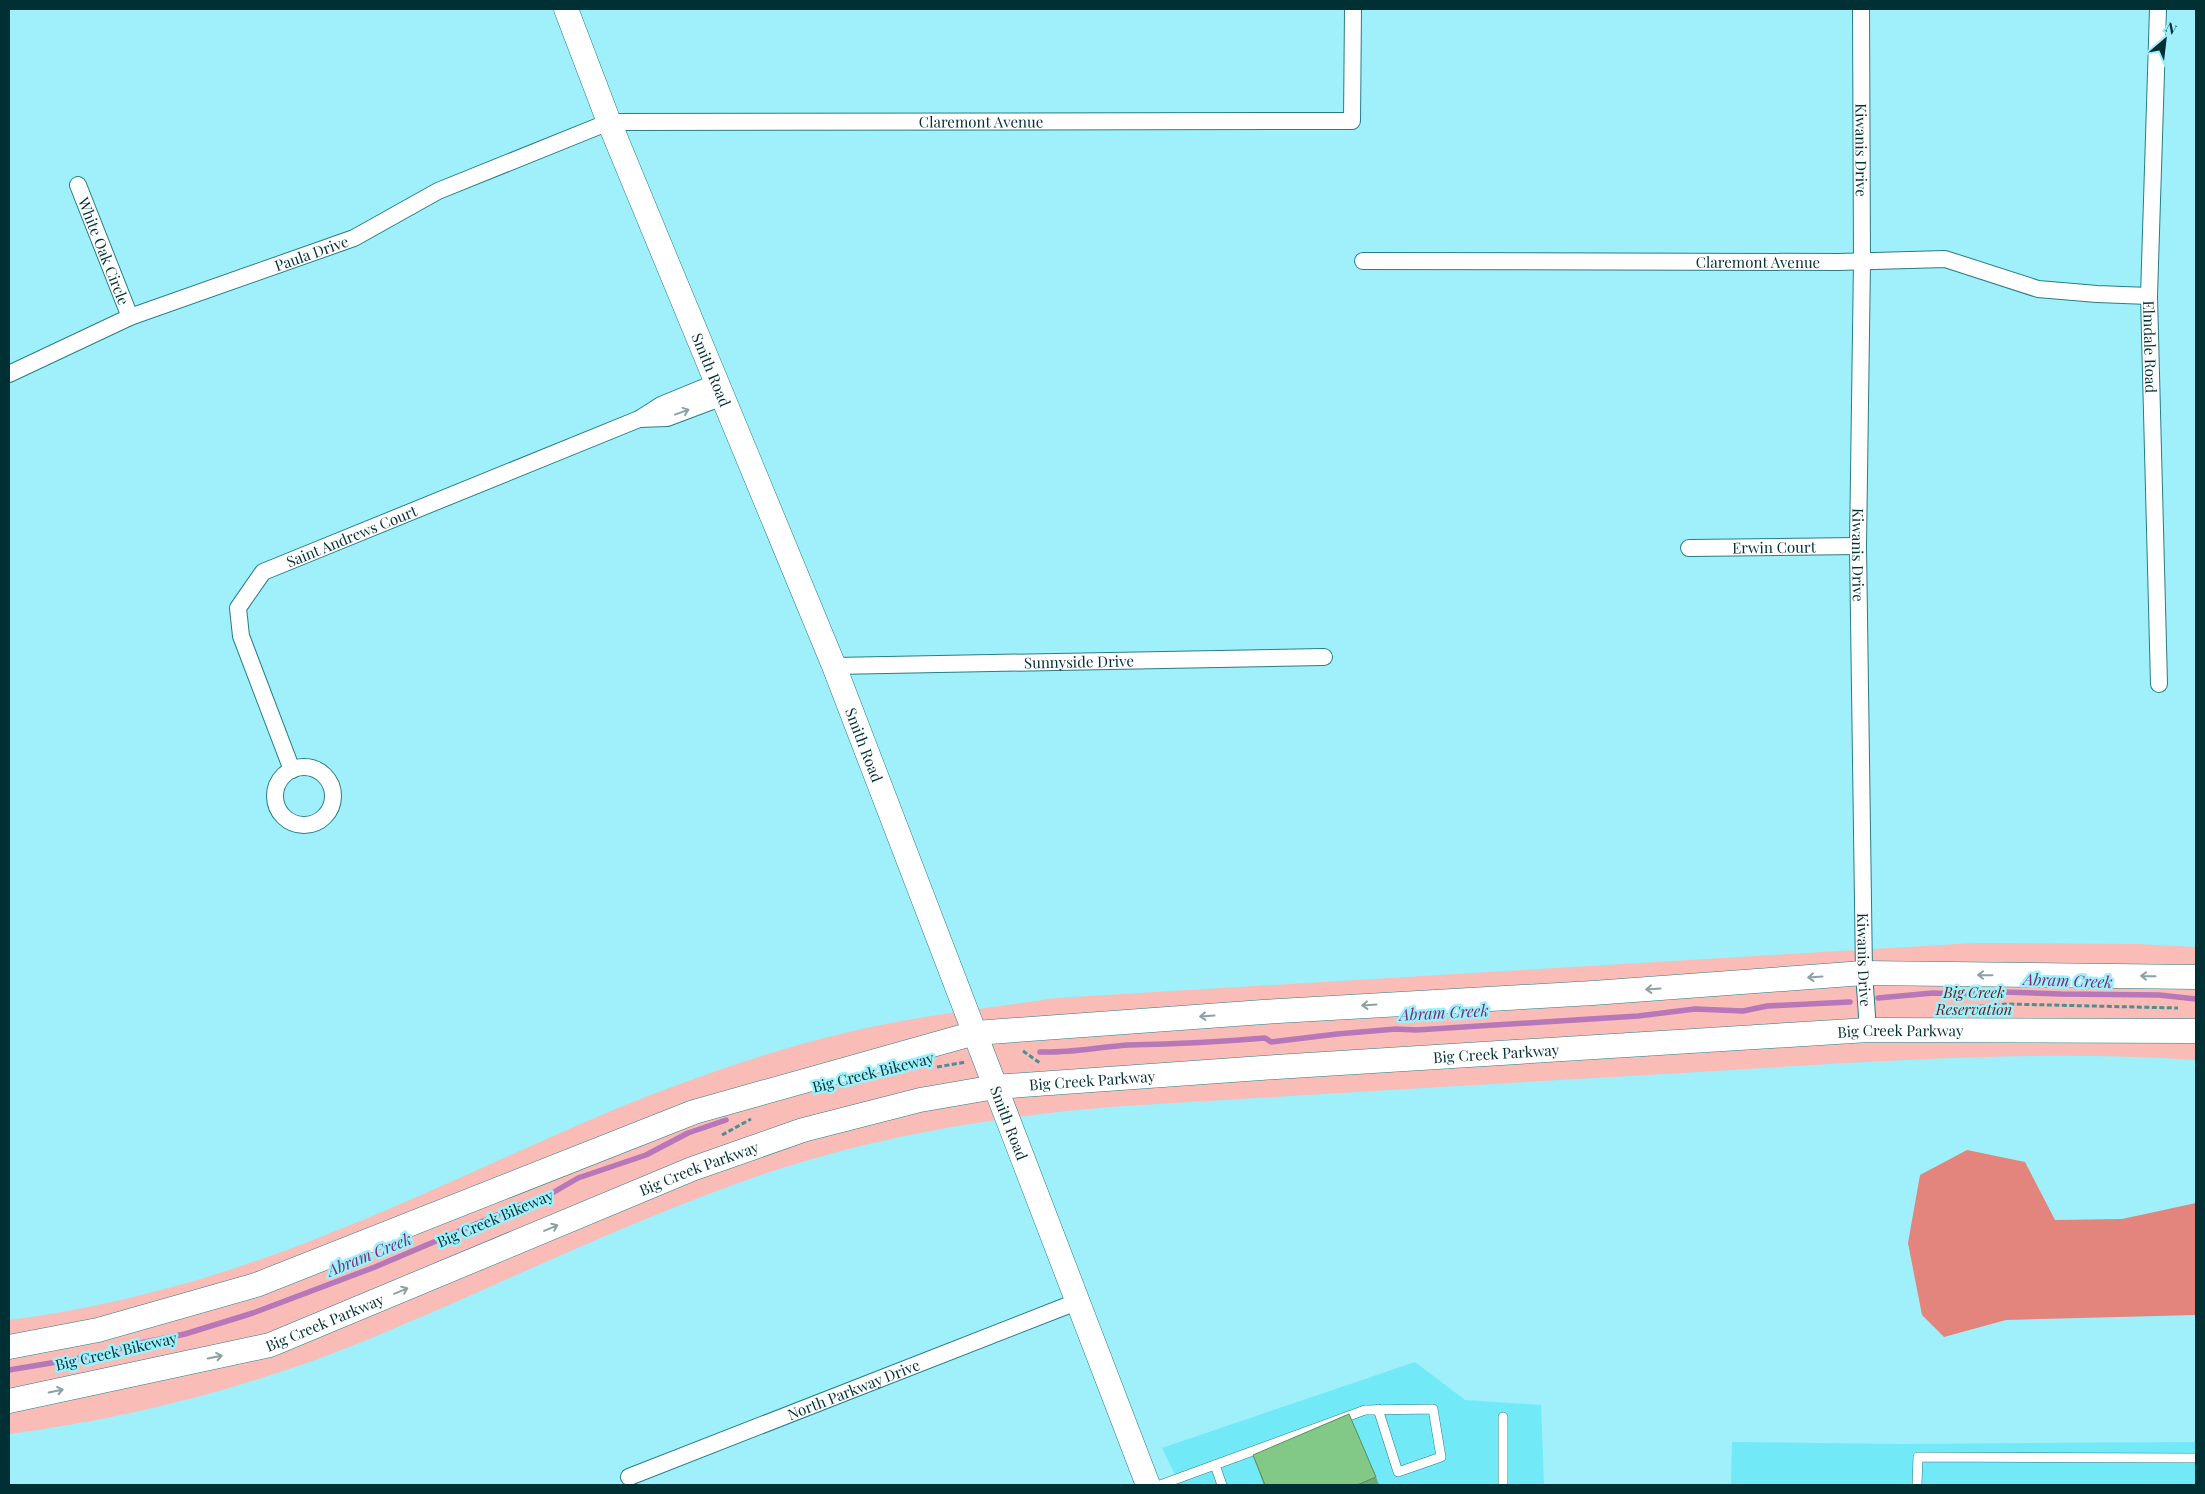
<svg xmlns="http://www.w3.org/2000/svg" width="2205" height="1494" font-family="'Playfair Display',serif">
	<style>
		.built { fill: #71e9f7 }
		.green { fill: #f9bcb6 }
		.forest { fill: #e3857c }
		.lines { fill: none; stroke-linecap: round; stroke-linejoin: round }
		.stream { stroke: #b777b8; stroke-width: 5.5 }
		.lane-casing { stroke: #297d86; stroke-width: 10 }
		.street-casing { stroke: #297d86; stroke-width: 18 }
		.secondary-casing { stroke: #297d86; stroke-width: 25 }
		.path { stroke: #4e8d95; stroke-width: 3; stroke-dasharray: 5 2.5; stroke-linecap: butt }
		.lane { stroke: #fff; stroke-width: 9 }
		.street { stroke: #fff; stroke-width: 16 }
		.secondary { stroke: #fff; stroke-width: 24 }
		.wall { fill: #70ac73 }
		.building { fill: #82c886; stroke: #5b8c5e }
		.oneway { stroke: #8ca1a4 }
		.labels { text-anchor: middle; dominant-baseline: central; stroke-width: 5; stroke-linejoin: round; paint-order: stroke }
		.street-label { font-size: 15px; fill: #002f34; stroke: #9ff0fa }
		.park-label { font-size: 15px; font-style: italic; fill: #6b1717; stroke: #9ff0fa }
		.water-label { font-size: 16px; font-style: italic; fill: #772b7b; stroke: #9ff0fa }
	</style>
	<rect width="100%" height="100%" fill="#9ff0fa"/>
	<g class="built">
		<polygon points="1415,1362 1465,1400 1541,1405 1544,1485 1180,1485 1162,1448"/>
		<polygon points="1732,1442 1902,1444 2196,1442 2196,1485 1731,1485"/>
	</g>
	<path class="green" d="M 1974,943 L 2137,944 L 2196,947 L 2196,1060 C 2030,1049 1865,1062 1699,1072 C 1502,1083 1306,1095 1109,1107 C 997,1117 886,1134 779,1169 C 636,1216 501,1285 362,1342 C 251,1387 127,1419 9,1434 L 9,1320 C 114,1307 220,1277 318,1238 C 430,1195 537,1140 648,1096 C 735,1062 827,1033 919,1018 C 964,1010 1010,1005 1056,998 Z"/>
	<polygon class="forest" points="1967,1150 2025,1162 2055,1220 2122,1219 2196,1203 2196,1315 2006,1320 1944,1337 1922,1315 1908,1243 1920,1175"/>
	<g class="lines">
		<g class="stream">
			<polyline points="1878,998 1933,993 1957,994 2003,992 2061,994 2159,995 2196,999"/>
			<path d="M 1040,1052 C 1070,1053 1099,1047 1128,1045 C 1174,1044 1219,1042 1265,1038 L 1271,1042 L 1337,1034 L 1396,1029 L 1416,1030 L 1638,1016 L 1695,1009 L 1743,1011 L 1767,1006 L 1850,1002"/>
			<polyline points="9,1370 105,1354 130,1345 185,1334 253,1313 375,1267 518,1206 549,1195 578,1178 646,1155 688,1133 726,1120"/>
		</g>
		<defs>
			<g id="lane">
				<polyline points="1503,1417 1503,1485"/>
				<polyline points="1215,1465 1222,1485"/>
				<polyline points="1160,1485 1365,1410 1433,1409 1441,1457 1398,1472 1378,1409"/>
				<polyline points="1917,1485 1918,1457 2196,1458"/>
			</g>
			<g id="street">
				<path id="s1" d="M 1861,9 L 1862,261 L 1858,546 L 1864,973 L 1868,1030"/>
				<path id="s2" d="M 2158,9 L 2149,296 L 2159,684"/>
				<path id="s3" d="M 78,185 L 130,317"/>
				<path id="s4" d="M 1363,261 L 1838,262 L 1945,259 L 2038,289 L 2097,294 L 2149,296"/>
				<path id="s5" d="M 9,374 L 130,317 L 354,238 L 438,191 L 609,122 L 1352,121 L 1353,9"/>
				<polyline points="639,419 667,418 723,397"/>
				<path id="s6" d="M 1689,548 L 1858,546"/>
				<path id="s7" d="M 834,666 L 1324,657"/>
				<circle cx="304" cy="796" r="29"/>
				<path id="s8" d="M 292,770 L 241,636 L 238,608 L 263,572 L 639,419 L 661,405 L 717,382"/>
				<path id="s9" d="M 629,1477 L 1079,1301"/>
			</g>
			<g id="secondary">
				<path id="s10" d="M 566,9 L 609,122 L 834,666 L 1148,1485"/>
				<polyline points="9,1347 98,1330 256,1285 694,1112 975,1033 1263,1012 1593,993 1864,973 2196,977"/>
				<path id="s11" d="M 9,1401 L 270,1345 L 692,1169 L 803,1130 L 920,1100 L 995,1087 L 1276,1067 L 1868,1030 L 2196,1031"/>
			</g>
		</defs>
		<use href="#lane" class="lane-casing"/>
		<use href="#street" class="street-casing"/>
		<use href="#secondary" class="secondary-casing"/>
		<g class="path">
			<polyline points="1957,1008 2007,1004 2178,1008"/>
			<polyline points="1023,1051 1040,1063"/>
			<polyline points="937,1067 966,1062"/>
			<polyline points="722,1135 751,1119"/>
		</g>
		<use href="#lane" class="lane"/>
		<use href="#street" class="street"/>
		<use href="#secondary" class="secondary"/>
	</g>
	<polygon class="wall" points="1253,1455 1376,1477 1379,1485 1264,1485"/>
	<polygon class="building" points="1349,1414 1376,1477 1357,1485 1265,1485 1253,1455"/>
	<defs><path id="oneway-shaft" d="M-6 0H5M1.5-3L5.5 0L1.5 3" fill="none" stroke-width="1.6" stroke-linecap="round" stroke-linejoin="round" transform="scale(1.25)"/></defs>
	<g class="oneway">
		<use href="#oneway-shaft" transform="translate(682 412) rotate(-20)"/>
		<use href="#oneway-shaft" transform="translate(1985 975) rotate(-179)"/>
		<use href="#oneway-shaft" transform="translate(2148 976) rotate(-179)"/>
		<use href="#oneway-shaft" transform="translate(1815 977) rotate(176)"/>
		<use href="#oneway-shaft" transform="translate(1653 989) rotate(176)"/>
		<use href="#oneway-shaft" transform="translate(1369 1005) rotate(176)"/>
		<use href="#oneway-shaft" transform="translate(1207 1016) rotate(176)"/>
		<use href="#oneway-shaft" transform="translate(551 1228) rotate(-23)"/>
		<use href="#oneway-shaft" transform="translate(401 1291) rotate(-23)"/>
		<use href="#oneway-shaft" transform="translate(215 1357) rotate(-12)"/>
		<use href="#oneway-shaft" transform="translate(56 1391) rotate(-12)"/>
	</g>
	<g class="labels">
		<g class="street-label">
			<text stroke="none"><textPath href="#s5" startOffset="1024">Claremont Avenue</textPath></text>
			<text stroke="none"><textPath href="#s1" startOffset="141">Kiwanis Drive</textPath></text>
			<text stroke="none"><textPath href="#s3" startOffset="71">White Oak Circle</textPath></text>
			<text stroke="none"><textPath href="#s5" startOffset="326">Paula Drive</textPath></text>
			<text stroke="none"><textPath href="#s4" startOffset="395">Claremont Avenue</textPath></text>
			<text stroke="none"><textPath href="#s2" startOffset="338">Elmdale Road</textPath></text>
			<text stroke="none"><textPath href="#s10" startOffset="389">Smith Road</textPath></text>
			<text stroke="none"><textPath href="#s8" startOffset="311">Saint Andrews Court</textPath></text>
			<text stroke="none"><textPath href="#s6" startOffset="85">Erwin Court</textPath></text>
			<text stroke="none"><textPath href="#s1" startOffset="546">Kiwanis Drive</textPath></text>
			<text stroke="none"><textPath href="#s7" startOffset="245">Sunnyside Drive</textPath></text>
			<text stroke="none"><textPath href="#s10" startOffset="794">Smith Road</textPath></text>
			<text stroke="none"><textPath href="#s1" startOffset="951">Kiwanis Drive</textPath></text>
			<text stroke="none"><textPath href="#s11" startOffset="1946">Big Creek Parkway</textPath></text>
			<text stroke="none"><textPath href="#s11" startOffset="1541">Big Creek Parkway</textPath></text>
			<text transform="translate(873 1072) rotate(-14)">Big Creek Bikeway</text>
			<text stroke="none"><textPath href="#s11" startOffset="1136">Big Creek Parkway</textPath></text>
			<text stroke="none"><textPath href="#s10" startOffset="1199">Smith Road</textPath></text>
			<text stroke="none"><textPath href="#s11" startOffset="731">Big Creek Parkway</textPath></text>
			<text transform="translate(495 1218) rotate(-23)">Big Creek Bikeway</text>
			<text stroke="none"><textPath href="#s11" startOffset="326">Big Creek Parkway</textPath></text>
			<text transform="translate(116 1351) rotate(-13)">Big Creek Bikeway</text>
			<text stroke="none"><textPath href="#s9" startOffset="241">North Parkway Drive</textPath></text>
		</g>
		<g class="park-label">
			<text x="1974" y="992">Big Creek<tspan x="1974" dy="17">Reservation</tspan></text>
		</g>
		<g class="water-label">
			<text transform="translate(2068 980) rotate(2)">Abram Creek</text>
			<text transform="translate(1444 1012) rotate(-3)">Abram Creek</text>
			<text transform="translate(369 1254) rotate(-22)">Abram Creek</text>
		</g>
	</g>
	<rect width="2205" height="1494" fill="none" stroke="#002f34" stroke-width="20"/>
	<g transform="translate(2165 40) rotate(28)" stroke="#9ff0fa" stroke-width="4" paint-order="stroke">
	<path d="M0-4L9 19L0 12L-9 19Z" fill="#002f34"/>
	<text y="-8" font-size="14" font-weight="bold" text-anchor="middle" fill="#002f34">N</text>
	</g>
</svg>
